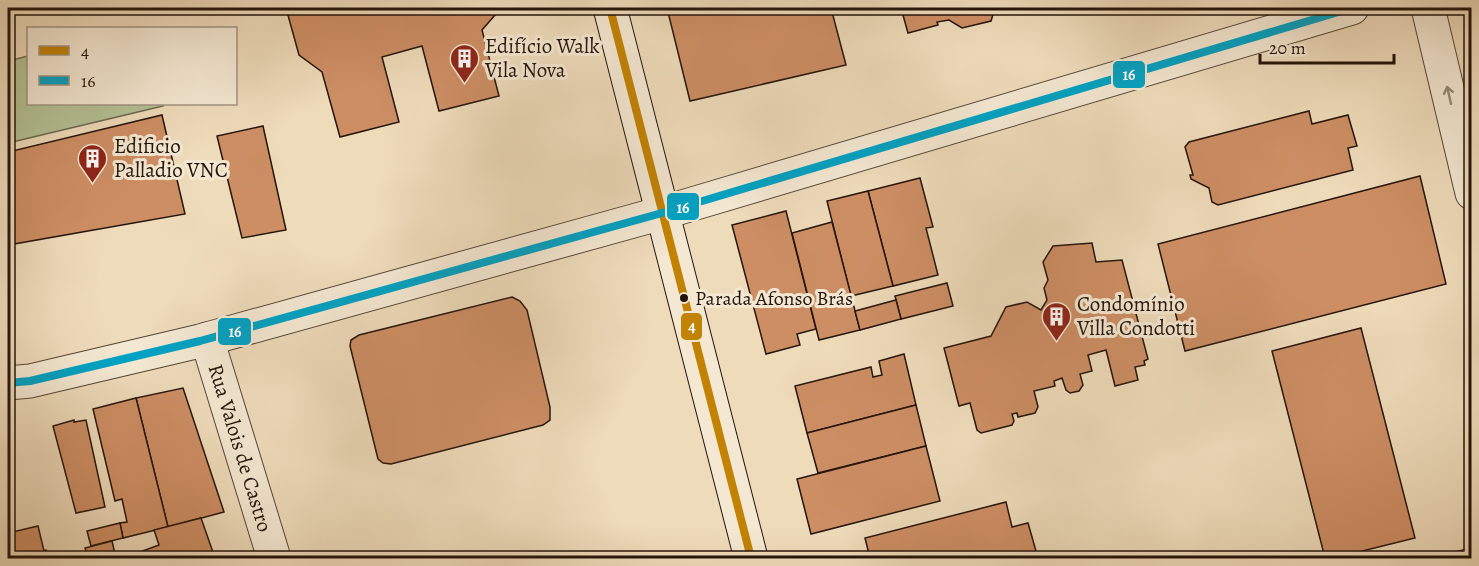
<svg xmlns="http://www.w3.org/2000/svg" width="1479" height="566" font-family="Alegreya,serif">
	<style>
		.green { fill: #b3c195; stroke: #6c6b50; stroke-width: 1.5 }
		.building { fill: #cd8e64; stroke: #24150b; stroke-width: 1.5 }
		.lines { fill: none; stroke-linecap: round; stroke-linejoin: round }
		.street-casing { stroke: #564637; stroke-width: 35 }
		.secondary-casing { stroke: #24150b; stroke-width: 35 }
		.street { stroke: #f4e8d2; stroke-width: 33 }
		.secondary { stroke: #f4e8d2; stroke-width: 33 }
		.bus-1-casing { stroke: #f4e8d2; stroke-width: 12 }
		.bus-2-casing { stroke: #f4e8d2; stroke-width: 12 }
		.bus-1 { stroke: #c28203; stroke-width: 8 }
		.bus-2 { stroke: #02a2c4; stroke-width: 8 }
		.oneway { stroke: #968978 }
		.bus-dot { fill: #24150b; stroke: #f4e8d2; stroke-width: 2 }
		.labels { text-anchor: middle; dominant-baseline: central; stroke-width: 6; stroke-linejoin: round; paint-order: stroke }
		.bus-label { font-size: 20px; fill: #24150b; stroke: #f4e8d2; text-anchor: start }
		.poi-label { font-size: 21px; fill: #24150b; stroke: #f4e8d2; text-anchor: start }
		.street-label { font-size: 21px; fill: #24150b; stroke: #f4e8d2 }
		.line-badge { stroke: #f4e8d2; stroke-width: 2 }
		.badge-label { font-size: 16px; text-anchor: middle; font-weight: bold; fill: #fff }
	</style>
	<rect width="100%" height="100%" fill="#eedbba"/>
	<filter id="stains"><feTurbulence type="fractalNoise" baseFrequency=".00333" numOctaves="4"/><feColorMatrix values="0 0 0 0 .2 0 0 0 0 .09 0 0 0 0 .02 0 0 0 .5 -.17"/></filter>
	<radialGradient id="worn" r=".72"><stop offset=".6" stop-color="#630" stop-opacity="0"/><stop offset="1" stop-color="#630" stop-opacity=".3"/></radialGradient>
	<polygon class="green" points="28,56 28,104 162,104 163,106 8,143 8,61"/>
	<g class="building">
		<polygon points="286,8 493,8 495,15 482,30 499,96 439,111 422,46 382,57 399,122 340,137 322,72 299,55"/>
		<polygon points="667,8 831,8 846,65 690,101"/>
		<polygon points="901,8 999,8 995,8 991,21 962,28 949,20 937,22 938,25 908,33"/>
		<polygon points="1309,111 1312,124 1348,115 1357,146 1348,148 1353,170 1218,205 1212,202 1209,188 1191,179 1190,175 1193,175 1185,147 1189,142"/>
		<polygon points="162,115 185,214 8,245 8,152"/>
		<polygon points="263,126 286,230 242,238 217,136"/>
		<polygon points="1420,176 1446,284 1185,351 1158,244"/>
		<polygon points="920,178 933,227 926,228 938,275 893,286 868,191"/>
		<polygon points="868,191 893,286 851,296 827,201"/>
		<polygon points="786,211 816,329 797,334 800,345 766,354 732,225"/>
		<polygon points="832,222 860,330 819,340 792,233"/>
		<polygon points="1092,243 1096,262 1122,260 1148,359 1144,361 1145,365 1135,367 1138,380 1115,386 1106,350 1088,355 1092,371 1080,374 1083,385 1079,391 1070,393 1066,390 1062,378 1054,381 1055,386 1034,391 1038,407 1035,413 1018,417 1017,413 1012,414 1014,421 1012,425 981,433 977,430 970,403 959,406 944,348 991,336 1006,307 1027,302 1041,310 1047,300 1044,288 1048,280 1043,262 1053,246"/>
		<polygon points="947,283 953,306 901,319 895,296"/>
		<polygon points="512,297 520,301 527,310 550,407 550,420 543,425 391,464 383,463 378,459 350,346 351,340 359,335"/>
		<polygon points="896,300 901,319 860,330 855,311"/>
		<polygon points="1361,328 1415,538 1334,558 1325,558 1272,351"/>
		<polygon points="904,354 916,405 807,433 795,386 871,367 873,377 882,375 879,361"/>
		<polygon points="183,388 224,512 168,527 136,398"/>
		<polygon points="136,398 168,527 123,538 120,523 127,522 122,499 115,501 93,409"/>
		<polygon points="916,405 926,446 818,473 807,433"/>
		<polygon points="74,420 74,422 86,420 105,507 76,513 53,426"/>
		<polygon points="926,446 940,501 811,534 797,479"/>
		<polygon points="1006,502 1012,527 1028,523 1038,558 870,558 865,538"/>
		<polygon points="201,518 215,558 130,558 129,556 159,545 154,530"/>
		<polygon points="120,523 123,538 91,546 87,531"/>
		<polygon points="38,526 44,551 46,550 49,558 8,558 8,533"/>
		<polygon points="112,541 116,558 88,558 85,548"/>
		<polygon points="1472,548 1472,558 1429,558"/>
	</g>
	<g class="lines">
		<defs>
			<g id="street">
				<polyline points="1428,8 1472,193"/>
				<path id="s1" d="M 207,339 L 274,558"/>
				<polyline points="8,383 30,381 200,341 662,213 1352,8"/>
			</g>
			<polyline id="secondary" points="610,8 751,558"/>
		</defs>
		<use href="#street" class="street-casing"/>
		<use href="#secondary" class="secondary-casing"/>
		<use href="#street" class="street"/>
		<use href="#secondary" class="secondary"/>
		<defs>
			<polyline id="bus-1" points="610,8 751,558"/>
			<polyline id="bus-2" points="8,383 30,381 200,341 662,213 1352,8"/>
		</defs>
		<use href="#bus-1" class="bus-1-casing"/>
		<use href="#bus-2" class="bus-2-casing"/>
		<use href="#bus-1" class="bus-1"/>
		<use href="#bus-2" class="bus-2"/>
	</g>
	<defs><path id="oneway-shaft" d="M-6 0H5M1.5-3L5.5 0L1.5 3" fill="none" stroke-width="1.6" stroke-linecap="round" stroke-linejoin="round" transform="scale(1.5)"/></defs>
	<use class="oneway" href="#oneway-shaft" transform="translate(1449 95) rotate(-103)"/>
	<defs>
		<symbol id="building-pin" viewBox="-11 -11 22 30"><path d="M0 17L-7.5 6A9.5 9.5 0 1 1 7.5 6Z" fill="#8f2418" stroke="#f4e8d2"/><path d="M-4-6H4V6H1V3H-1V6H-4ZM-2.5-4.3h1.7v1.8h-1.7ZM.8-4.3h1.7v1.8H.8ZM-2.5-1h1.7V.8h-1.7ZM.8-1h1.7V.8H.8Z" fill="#fff"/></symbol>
	</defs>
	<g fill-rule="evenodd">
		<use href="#building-pin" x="448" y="42" width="33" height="45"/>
		<use href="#building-pin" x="76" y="142" width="33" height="45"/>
		<use href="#building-pin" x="1040" y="300" width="33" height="45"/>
	</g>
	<circle class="bus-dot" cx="684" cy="298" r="5"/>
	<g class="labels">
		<g class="bus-label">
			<text x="695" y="298">Parada Afonso Brás</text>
		</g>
		<g class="poi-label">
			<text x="485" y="46">Edifício Walk<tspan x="485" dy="24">Vila Nova</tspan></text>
			<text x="114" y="146">Edificio<tspan x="114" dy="24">Palladio VNC</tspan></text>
			<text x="1077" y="304">Condomínio<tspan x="1077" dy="24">Villa Condotti</tspan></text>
		</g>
		<g class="street-label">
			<text stroke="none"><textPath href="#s1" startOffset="114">Rua Valois de Castro</textPath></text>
		</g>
	</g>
	<g class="line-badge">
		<rect x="1112" y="60" width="34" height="29" rx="6" fill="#02a2c4"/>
		<rect x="666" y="192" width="34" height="29" rx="6" fill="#02a2c4"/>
		<rect x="680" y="312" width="23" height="29" rx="6" fill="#c28203"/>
		<rect x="217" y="317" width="35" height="29" rx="6" fill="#02a2c4"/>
	</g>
	<g class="badge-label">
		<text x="1129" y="80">16</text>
		<text x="683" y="213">16</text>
		<text x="692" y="332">4</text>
		<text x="235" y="337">16</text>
	</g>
	<rect width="1479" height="566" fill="none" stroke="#eedbba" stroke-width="30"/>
	<rect x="9" y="9" width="1461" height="548" fill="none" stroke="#24150b" stroke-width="3"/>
	<rect x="15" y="15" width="1449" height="536" fill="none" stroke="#24150b" stroke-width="1.5"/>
	<rect x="27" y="27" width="210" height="78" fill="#f4e8d2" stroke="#a19482" stroke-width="1.5"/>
	<rect x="39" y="46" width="30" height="9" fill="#c28203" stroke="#a19482" stroke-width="1.5"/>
	<text x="81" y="57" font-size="18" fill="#24150b">4</text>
	<rect x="39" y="76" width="30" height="9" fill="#02a2c4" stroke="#a19482" stroke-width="1.5"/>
	<text x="81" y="87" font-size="18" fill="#24150b">16</text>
	<path d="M1260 54v9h134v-9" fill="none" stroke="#24150b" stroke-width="3"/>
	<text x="1269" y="54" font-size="18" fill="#24150b" stroke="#f4e8d2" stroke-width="4.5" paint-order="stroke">20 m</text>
	<rect width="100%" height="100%" filter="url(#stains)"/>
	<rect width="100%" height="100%" fill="url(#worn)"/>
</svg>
